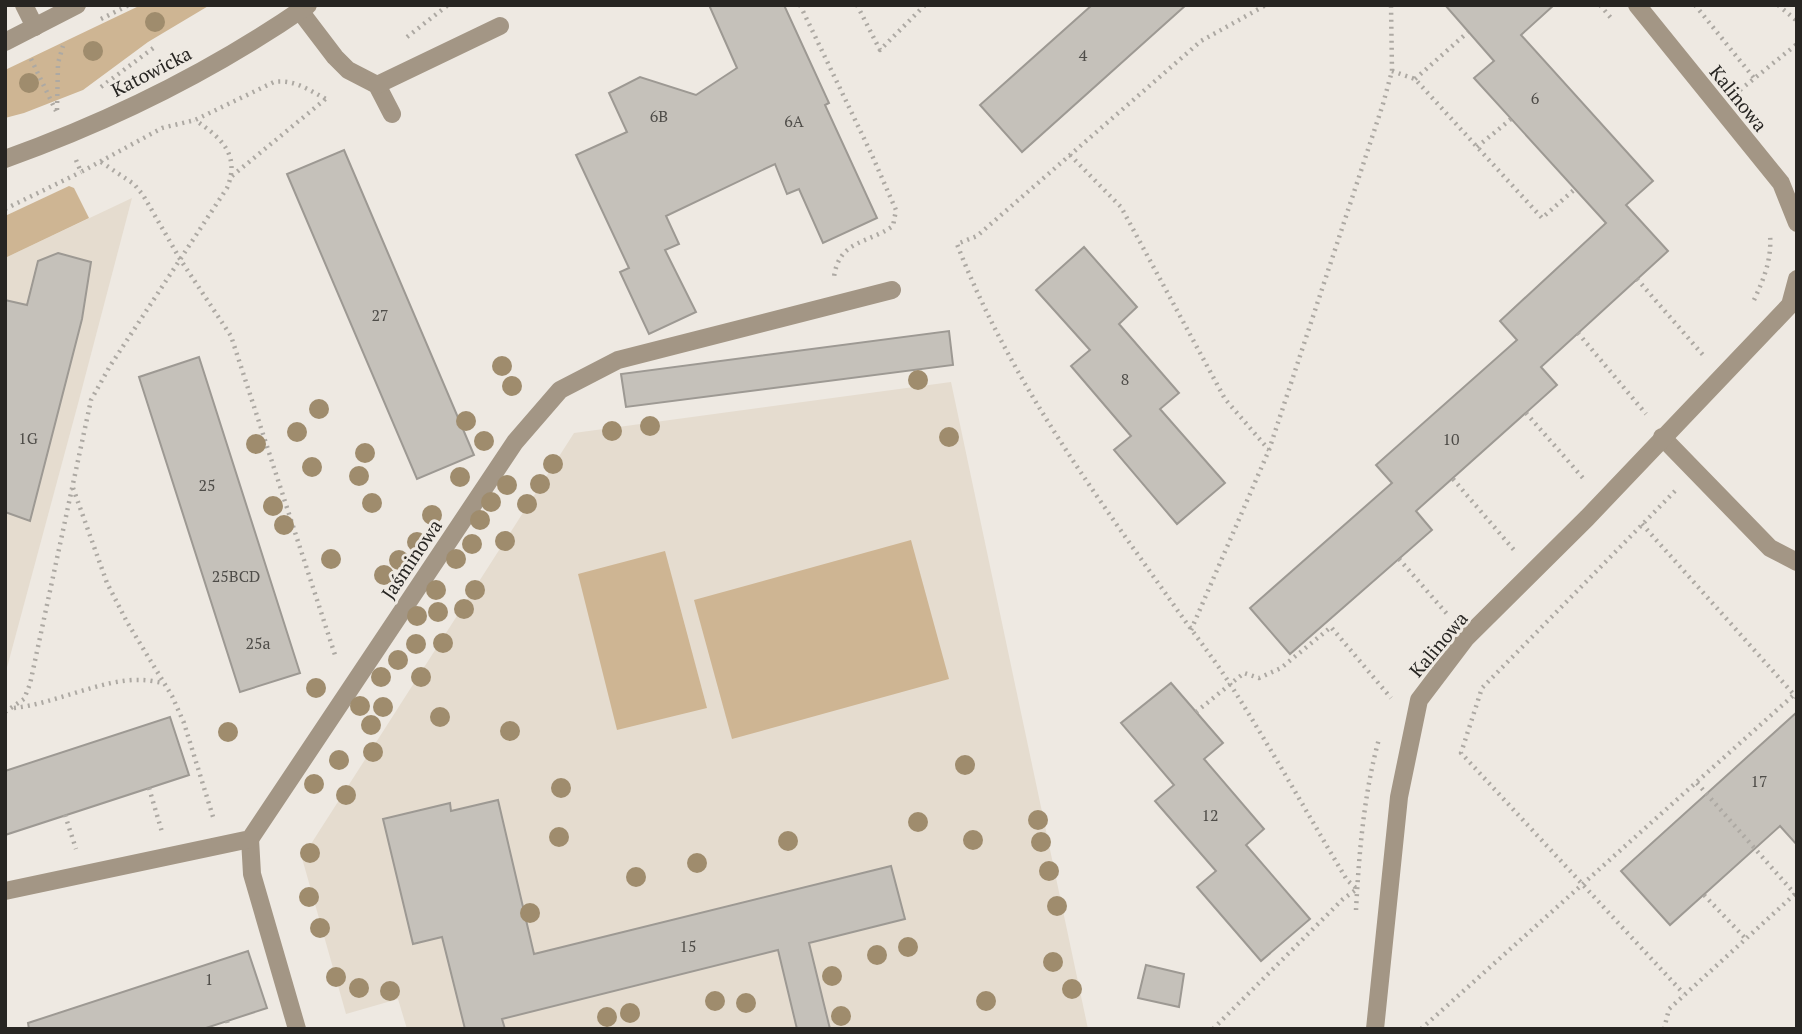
<svg xmlns="http://www.w3.org/2000/svg" width="1802" height="1034" font-family="'PT Serif',serif">
	<style>
		.built { fill: #e5dccf }
		.green { fill: #ceb593 }
		.building { fill: #c5c1ba; stroke: #9d9993; stroke-width: 2 }
		.lines { fill: none; stroke-linecap: round; stroke-linejoin: round }
		.path { stroke: #ada9a3; stroke-width: 4.5; stroke-dasharray: 2 5; stroke-linecap: butt }
		.minor { stroke: #a39685; stroke-width: 18 }
		.tree { fill: #9f8c6d }
		.labels { text-anchor: middle; dominant-baseline: central; stroke-width: 6; stroke-linejoin: round; paint-order: stroke }
		.number-label { font-size: 16px; fill: #4e4c48 }
		.street-label { font-size: 19px; fill: #272522; stroke: #eee9e2 }
	</style>
	<rect width="100%" height="100%" fill="#eee9e2"/>
	<g class="built">
		<polygon points="132,198 79,400 5,675 5,258"/>
		<polygon points="951,382 1088,1029 407,1029 398,999 346,1014 302,858 574,433"/>
	</g>
	<g class="green">
		<polygon points="141,5 210,5 148,42 83,90 24,113 5,118 5,70"/>
		<polygon points="69,186 74,188 89,218 5,258 5,216"/>
		<polygon points="911,540 949,679 732,739 694,600"/>
		<polygon points="665,551 707,708 617,730 578,574"/>
	</g>
	<g class="building">
		<polygon points="709,5 784,5 829,103 825,105 877,218 823,243 799,189 787,194 775,164 666,216 679,244 665,250 696,312 649,334 620,272 629,268 576,155 627,132 609,93 640,77 696,95 737,68"/>
		<polygon points="1092,5 1186,5 1022,152 980,105"/>
		<polygon points="1445,5 1554,5 1521,35 1653,181 1626,205 1668,251 1541,367 1557,385 1416,511 1432,530 1290,654 1250,608 1392,483 1376,465 1517,340 1500,321 1606,223 1474,78 1494,61"/>
		<polygon points="344,150 474,455 417,479 287,174"/>
		<polygon points="1084,247 1137,307 1119,324 1179,393 1160,409 1225,483 1177,524 1114,450 1131,436 1071,366 1090,350 1036,290"/>
		<polygon points="58,253 91,262 82,319 30,521 5,512 5,300 27,305 38,261"/>
		<polygon points="949,331 953,365 626,407 621,374"/>
		<polygon points="199,357 300,673 240,692 139,377"/>
		<polygon points="1171,683 1223,743 1204,759 1264,829 1246,845 1310,919 1261,961 1197,887 1216,871 1155,801 1174,785 1121,723"/>
		<polygon points="1797,712 1797,845 1780,826 1670,925 1621,871"/>
		<polygon points="170,717 189,775 5,835 5,771"/>
		<polygon points="498,800 534,954 891,866 905,919 809,943 830,1029 797,1029 778,950 502,1019 505,1029 465,1029 442,937 413,944 383,819 450,803 451,811"/>
		<polygon points="248,951 267,1008 203,1029 29,1029 28,1023"/>
		<polygon points="1146,965 1184,974 1179,1007 1138,998"/>
	</g>
	<g class="lines">
		<g class="path">
			<path d="M 800,5 L 871,153 L 896,210 L 893,226 C 867,244 839,240 834,277"/>
			<polyline points="857,5 880,50 925,5"/>
			<polyline points="1600,5 1611,18"/>
			<polyline points="1695,5 1754,78"/>
			<polyline points="1778,5 1797,21"/>
			<polyline points="101,19 129,5"/>
			<polyline points="407,37 448,5"/>
			<polyline points="31,59 56,111"/>
			<polyline points="1392,71 1415,79 1542,218 1575,189"/>
			<polyline points="1415,79 1468,32"/>
			<polyline points="101,87 156,46"/>
			<polyline points="1740,90 1797,44"/>
			<polyline points="57,110 58,63 63,46"/>
			<polyline points="1477,147 1511,119"/>
			<polyline points="1070,155 1121,207 1225,399 1269,450"/>
			<path d="M 76,160 L 81,172 L 162,128 L 195,120 L 274,82 C 294,79 309,90 326,99"/>
			<polyline points="101,162 134,184 143,195 180,259 231,336 336,658"/>
			<polyline points="232,176 328,97"/>
			<polyline points="5,209 81,172"/>
			<polyline points="1637,279 1703,355"/>
			<path d="M 1754,300 C 1764,279 1772,258 1770,235"/>
			<polyline points="1578,333 1646,414"/>
			<polyline points="1526,413 1583,478"/>
			<polyline points="1453,479 1514,550"/>
			<polyline points="73,488 107,583 127,622 172,696 184,723 214,820"/>
			<polyline points="1675,491 1482,688 1461,753 1684,994"/>
			<polyline points="1642,524 1797,698"/>
			<polyline points="1399,559 1448,615"/>
			<polyline points="1191,630 1269,450 1383,104 1392,71 1391,5"/>
			<path d="M 14,708 C 54,704 104,678 142,680 C 149,680 157,682 164,683"/>
			<path d="M 5,712 L 24,699 L 30,684 L 91,400 L 110,366 L 227,188 C 241,154 220,137 195,120"/>
			<polyline points="1196,712 1244,673 1259,678 1281,668 1331,627 1391,698"/>
			<polyline points="1697,783 1795,894"/>
			<polyline points="149,788 162,832"/>
			<polyline points="65,815 76,849"/>
			<polyline points="1704,895 1746,939"/>
			<path d="M 1356,910 C 1359,853 1364,793 1379,739"/>
			<polyline points="227,1021 229,1029"/>
			<path d="M 1213,1029 L 1343,899 L 1357,889 L 1347,880 C 1308,815 1271,748 1230,684 C 1214,659 1195,635 1178,611 C 1095,494 1009,379 957,244 L 977,236 L 1201,41 L 1266,5"/>
			<polyline points="1421,1029 1797,692"/>
			<polyline points="1664,1029 1669,1009 1795,894 1797,896"/>
		</g>
		<g class="minor">
			<polyline points="24,5 35,27"/>
			<polyline points="1637,5 1781,183 1797,223"/>
			<polyline points="300,11 335,57 348,70 377,85 392,114"/>
			<polyline points="5,42 77,5"/>
			<polyline points="377,85 500,26"/>
			<path d="M 5,159 C 111,121 216,69 308,5"/>
			<polyline points="1662,437 1770,548 1797,562"/>
			<polyline points="250,839 252,874 297,1029"/>
			<polyline points="5,891 250,839 515,442 560,390 618,360 892,290"/>
			<polyline points="1375,1029 1399,797 1419,700 1466,638 1587,518 1790,305 1797,279"/>
		</g>
	</g>
	<g class="tree">
		<circle cx="155" cy="22" r="10"/>
		<circle cx="93" cy="51" r="10"/>
		<circle cx="29" cy="83" r="10"/>
		<circle cx="502" cy="366" r="10"/>
		<circle cx="918" cy="380" r="10"/>
		<circle cx="512" cy="386" r="10"/>
		<circle cx="319" cy="409" r="10"/>
		<circle cx="466" cy="421" r="10"/>
		<circle cx="650" cy="426" r="10"/>
		<circle cx="612" cy="431" r="10"/>
		<circle cx="297" cy="432" r="10"/>
		<circle cx="949" cy="437" r="10"/>
		<circle cx="484" cy="441" r="10"/>
		<circle cx="256" cy="444" r="10"/>
		<circle cx="365" cy="453" r="10"/>
		<circle cx="553" cy="464" r="10"/>
		<circle cx="312" cy="467" r="10"/>
		<circle cx="359" cy="476" r="10"/>
		<circle cx="460" cy="477" r="10"/>
		<circle cx="540" cy="484" r="10"/>
		<circle cx="507" cy="485" r="10"/>
		<circle cx="491" cy="502" r="10"/>
		<circle cx="372" cy="503" r="10"/>
		<circle cx="527" cy="504" r="10"/>
		<circle cx="273" cy="506" r="10"/>
		<circle cx="432" cy="515" r="10"/>
		<circle cx="480" cy="520" r="10"/>
		<circle cx="284" cy="525" r="10"/>
		<circle cx="505" cy="541" r="10"/>
		<circle cx="417" cy="542" r="10"/>
		<circle cx="472" cy="544" r="10"/>
		<circle cx="331" cy="559" r="10"/>
		<circle cx="456" cy="559" r="10"/>
		<circle cx="399" cy="560" r="10"/>
		<circle cx="384" cy="575" r="10"/>
		<circle cx="436" cy="590" r="10"/>
		<circle cx="475" cy="590" r="10"/>
		<circle cx="464" cy="609" r="10"/>
		<circle cx="438" cy="612" r="10"/>
		<circle cx="417" cy="616" r="10"/>
		<circle cx="443" cy="643" r="10"/>
		<circle cx="416" cy="644" r="10"/>
		<circle cx="398" cy="660" r="10"/>
		<circle cx="381" cy="677" r="10"/>
		<circle cx="421" cy="677" r="10"/>
		<circle cx="316" cy="688" r="10"/>
		<circle cx="360" cy="706" r="10"/>
		<circle cx="383" cy="707" r="10"/>
		<circle cx="440" cy="717" r="10"/>
		<circle cx="371" cy="725" r="10"/>
		<circle cx="510" cy="731" r="10"/>
		<circle cx="228" cy="732" r="10"/>
		<circle cx="373" cy="752" r="10"/>
		<circle cx="339" cy="760" r="10"/>
		<circle cx="965" cy="765" r="10"/>
		<circle cx="314" cy="784" r="10"/>
		<circle cx="561" cy="788" r="10"/>
		<circle cx="346" cy="795" r="10"/>
		<circle cx="1038" cy="820" r="10"/>
		<circle cx="918" cy="822" r="10"/>
		<circle cx="559" cy="837" r="10"/>
		<circle cx="973" cy="840" r="10"/>
		<circle cx="788" cy="841" r="10"/>
		<circle cx="1041" cy="842" r="10"/>
		<circle cx="310" cy="853" r="10"/>
		<circle cx="697" cy="863" r="10"/>
		<circle cx="1049" cy="871" r="10"/>
		<circle cx="636" cy="877" r="10"/>
		<circle cx="309" cy="897" r="10"/>
		<circle cx="1057" cy="906" r="10"/>
		<circle cx="530" cy="913" r="10"/>
		<circle cx="320" cy="928" r="10"/>
		<circle cx="908" cy="947" r="10"/>
		<circle cx="877" cy="955" r="10"/>
		<circle cx="1053" cy="962" r="10"/>
		<circle cx="832" cy="976" r="10"/>
		<circle cx="336" cy="977" r="10"/>
		<circle cx="359" cy="988" r="10"/>
		<circle cx="1072" cy="989" r="10"/>
		<circle cx="390" cy="991" r="10"/>
		<circle cx="715" cy="1001" r="10"/>
		<circle cx="986" cy="1001" r="10"/>
		<circle cx="746" cy="1003" r="10"/>
		<circle cx="630" cy="1013" r="10"/>
		<circle cx="841" cy="1016" r="10"/>
		<circle cx="607" cy="1017" r="10"/>
	</g>
	<g class="labels">
		<g class="number-label">
			<text x="1083" y="55">4</text>
			<text x="1535" y="98">6</text>
			<text x="659" y="116">6B</text>
			<text x="794" y="121">6A</text>
			<text x="380" y="315">27</text>
			<text x="1125" y="379">8</text>
			<text x="28" y="438">1G</text>
			<text x="1451" y="439">10</text>
			<text x="207" y="485">25</text>
			<text x="236" y="576">25BCD</text>
			<text x="258" y="643">25a</text>
			<text x="1759" y="781">17</text>
			<text x="1210" y="815">12</text>
			<text x="688" y="946">15</text>
			<text x="209" y="979">1</text>
		</g>
		<g class="street-label">
			<text transform="translate(151 71) rotate(-27)">Katowicka</text>
			<text transform="translate(1739 98) rotate(51)">Kalinowa</text>
			<text transform="translate(411 559) rotate(-56)">Jaśminowa</text>
			<text transform="translate(1438 644) rotate(-50)">Kalinowa</text>
		</g>
	</g>
	<rect width="1802" height="1034" fill="none" stroke="#272522" stroke-width="14"/>
</svg>
